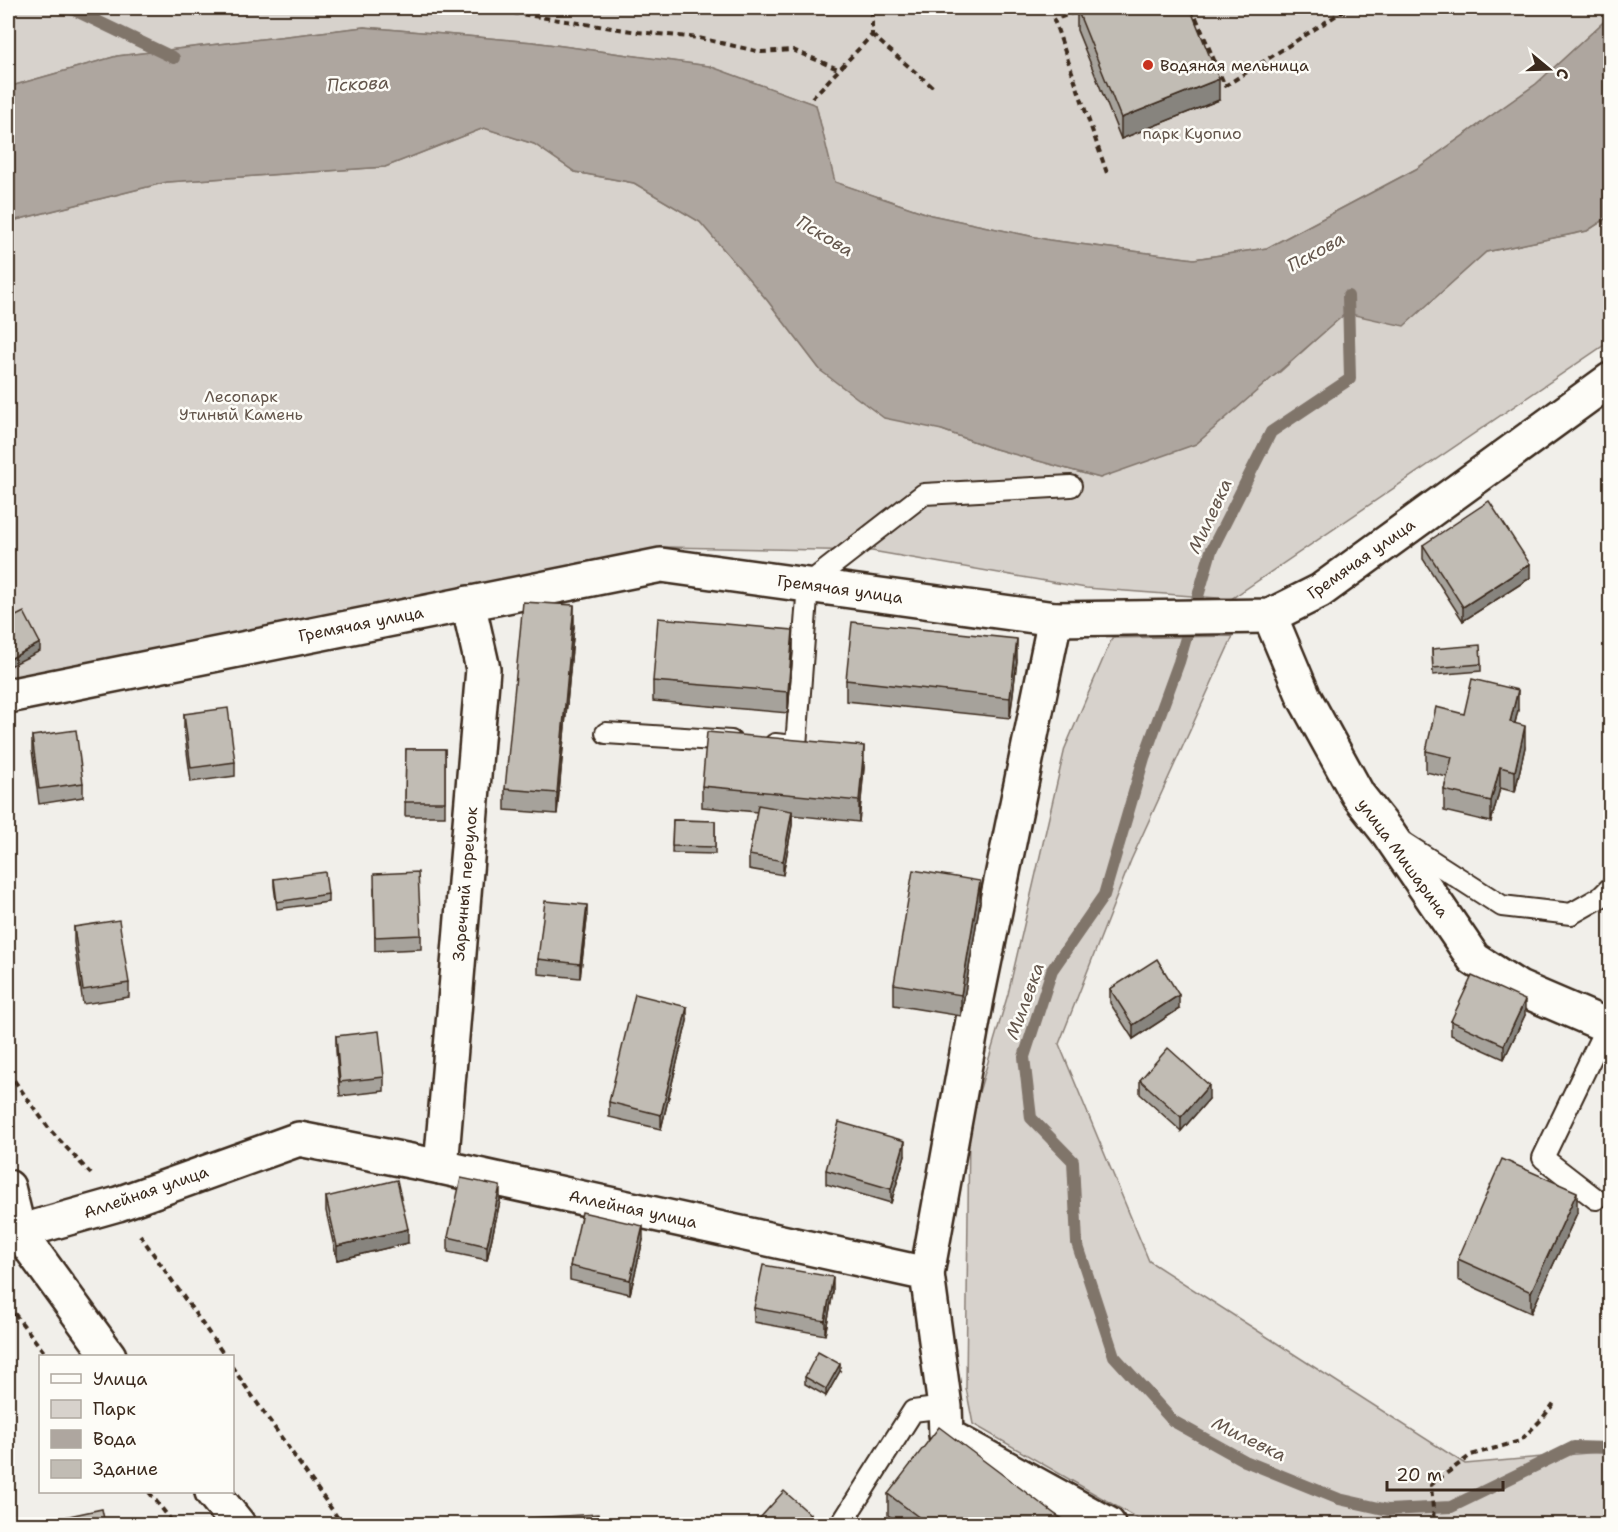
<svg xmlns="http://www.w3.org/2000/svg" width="1618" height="1532" font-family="'Shantell Sans',sans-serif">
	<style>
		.green { fill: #d7d2cc; stroke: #897e75; stroke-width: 1.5 }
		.water { fill: #aea69f; stroke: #80746b; stroke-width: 1.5 }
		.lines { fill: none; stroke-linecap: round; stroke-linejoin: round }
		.stream { stroke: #80746b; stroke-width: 12 }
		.service-casing { stroke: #3b2a1e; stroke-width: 24 }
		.minor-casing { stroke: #3b2a1e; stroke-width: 38 }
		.tertiary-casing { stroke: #3b2a1e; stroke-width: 38 }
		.path { stroke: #3b2a1e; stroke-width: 4; stroke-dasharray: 6 4.5; stroke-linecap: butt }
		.service { stroke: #fdfcf7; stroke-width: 20 }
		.minor { stroke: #fdfcf7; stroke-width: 33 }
		.tertiary { stroke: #fdfcf7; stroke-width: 33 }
		.wall { fill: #a6a29b; stroke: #3b2a1e; stroke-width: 1.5 }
		.shaded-wall { fill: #87847e; stroke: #3b2a1e; stroke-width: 1.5 }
		.building { fill: #c1bcb4; stroke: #3b2a1e; stroke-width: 1.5 }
		.poi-dot { fill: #c8321e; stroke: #fdfcf7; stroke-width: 2 }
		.labels { text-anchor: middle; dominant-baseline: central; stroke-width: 5; stroke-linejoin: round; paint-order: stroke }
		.poi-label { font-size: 16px; fill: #3b2a1e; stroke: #fdfcf7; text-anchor: start }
		.park-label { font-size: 16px; fill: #62544a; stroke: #fdfcf7 }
		.street-label { font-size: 16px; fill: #3b2a1e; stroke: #fdfcf7 }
		.water-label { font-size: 18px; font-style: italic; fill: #63554b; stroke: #fdfcf7 }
	</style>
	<rect width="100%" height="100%" fill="#f1efea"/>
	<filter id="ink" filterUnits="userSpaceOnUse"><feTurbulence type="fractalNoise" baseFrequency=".0167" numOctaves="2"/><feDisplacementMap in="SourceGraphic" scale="12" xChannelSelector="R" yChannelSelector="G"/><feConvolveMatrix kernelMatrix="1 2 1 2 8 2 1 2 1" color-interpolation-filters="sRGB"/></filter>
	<g filter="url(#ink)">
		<g class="green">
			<polygon points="8,8 1610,8 1610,16 1536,84 1416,169 1267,248 1194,259 1049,240 931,215 834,182 816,105 708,66 533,42 364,27 117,56 8,87"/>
			<polygon points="484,128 534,144 575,172 634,183 700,222 767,300 821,371 942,430 992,448 1100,478 1280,372 1346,312 1404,325 1486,252 1587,231 1610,216 1610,341 1231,599 1086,588 872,551 664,547 465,592 8,685 8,226 16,220 167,182 385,167"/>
			<polygon points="1233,636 1131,860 1059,1044 1149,1261 1465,1464 1610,1451 1610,1524 1147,1524 973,1424 966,1388 969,1126 1008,994 1065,748 1112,638"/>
		</g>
		<polygon class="water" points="1610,16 1610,216 1587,231 1486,252 1404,326 1346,313 1196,444 1100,478 992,448 942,430 884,418 821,371 767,300 700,222 634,183 575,172 534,144 484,128 385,167 167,182 16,220 8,226 8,87 117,56 364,27 533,42 709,66 816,105 835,182 931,215 1049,240 1194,259 1267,248 1416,169 1536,84"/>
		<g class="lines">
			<g class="stream">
				<polyline points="70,8 174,58"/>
				<polyline points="1348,296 1350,379 1271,432 1211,551 1179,662 1144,758 1104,895 1052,970 1024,1057 1031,1118 1073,1161 1077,1243 1114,1356 1173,1421 1245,1461 1339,1499 1388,1510 1451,1507 1574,1447 1610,1448"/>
			</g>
			<defs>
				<g id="service">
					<polyline points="606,733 731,741"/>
					<polyline points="775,744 796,746 808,584 924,494 1071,486"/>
					<polyline points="1401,841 1502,906 1571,914 1601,897 1610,888"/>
					<polyline points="1596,1199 1543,1158 1607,1025"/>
					<polyline points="843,1524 842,1523 913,1411 945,1407"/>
				</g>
				<g id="minor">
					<polyline points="1270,616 1304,697 1358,795 1388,833 1474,959 1519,988 1610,1027"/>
					<polyline points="8,696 661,565 1055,619 1270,616 1320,591 1610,380"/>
					<polyline points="441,1167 483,669 468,603"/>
					<polyline points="8,1235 118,1204 299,1139 441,1167 927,1274 945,1407 946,1435 1108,1524"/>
					<polyline points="927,1274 977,998 1055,619"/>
				</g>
				<g id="tertiary">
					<polyline points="8,1187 19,1232"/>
					<polyline points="8,1223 19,1232 109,1356"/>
					<polyline points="212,1492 238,1524"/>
				</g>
			</defs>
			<use href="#service" class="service-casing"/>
			<use href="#minor" class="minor-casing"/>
			<use href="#tertiary" class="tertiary-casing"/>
			<g class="path">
				<polyline points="481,8 638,32 699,38 761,52 793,50 838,69"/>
				<polyline points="1085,8 1054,20 1108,176"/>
				<polyline points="1192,8 1225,86 1348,8"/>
				<polyline points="872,35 935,89"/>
				<polyline points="812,98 872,35 872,8"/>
				<polyline points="8,1072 50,1130 91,1174"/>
				<polyline points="140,1235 225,1356"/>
				<polyline points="8,1305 47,1356"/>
				<polyline points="232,1367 342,1524"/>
				<polyline points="149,1492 174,1524"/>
				<polyline points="1427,1524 1434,1521 1431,1485 1471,1455 1520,1441 1542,1419 1554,1403"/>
			</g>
			<use href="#service" class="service"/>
			<use href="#minor" class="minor"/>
			<use href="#tertiary" class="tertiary"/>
		</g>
		<g class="wall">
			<polygon points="1077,9 1219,100 1121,139 1077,30"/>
			<polygon points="1423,545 1530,578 1463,621 1423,559"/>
			<polygon points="574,626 557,814 505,810 505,789"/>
			<polygon points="1432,649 1481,664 1481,671 1433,675"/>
			<polygon points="793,650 788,713 653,701 653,681"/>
			<polygon points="1017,660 1010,718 846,701 846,680"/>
			<polygon points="1518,710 1515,723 1525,747 1515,792 1500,788 1491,822 1444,811 1444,790 1447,777 1426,772 1426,751 1464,714"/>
			<polygon points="184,714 235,762 235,776 191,782 184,729"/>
			<polygon points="32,736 83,783 83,797 39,804 32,750"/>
			<polygon points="406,749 445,749 445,816 405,816"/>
			<polygon points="864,767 859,822 792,815 792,825 783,875 749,869 749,855 757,812 702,807 702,786"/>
			<polygon points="673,820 715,821 715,854 672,853"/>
			<polygon points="274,879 328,894 328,902 277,909 274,886"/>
			<polygon points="374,888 421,935 421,949 375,951"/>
			<polygon points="980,902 961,1016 894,1005 894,984"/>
			<polygon points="587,919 580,978 538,974 538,959"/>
			<polygon points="74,927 129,983 129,997 83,1004 74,942"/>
			<polygon points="1110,989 1179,1009 1133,1039 1110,1003"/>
			<polygon points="1525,1015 1504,1059 1451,1035 1451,1021"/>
			<polygon points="687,1021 661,1129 609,1117 609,1102"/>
			<polygon points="336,1036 384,1077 384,1091 340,1096 336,1051"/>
			<polygon points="1140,1080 1209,1099 1181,1131 1140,1094"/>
			<polygon points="905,1155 891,1203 826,1184 826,1170"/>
			<polygon points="326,1197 408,1243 337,1260 326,1211"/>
			<polygon points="500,1201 487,1260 448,1252 448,1237"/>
			<polygon points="1577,1213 1531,1313 1458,1280 1458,1259"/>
			<polygon points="643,1240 630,1294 570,1280 570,1266"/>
			<polygon points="833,1292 825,1335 754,1322 754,1308"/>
			<polygon points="840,1371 826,1396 805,1384 805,1377"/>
			<polygon points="888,1494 1068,1524 900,1524 888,1515"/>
			<polygon points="760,1518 810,1522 808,1524 760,1524"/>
		</g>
		<g class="shaded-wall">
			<polygon points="1219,79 1219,100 1121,139 1121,118"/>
			<polygon points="1530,564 1530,578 1463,621 1463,607"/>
			<polygon points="574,605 574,626 557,814 557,793"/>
			<polygon points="793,630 793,650 788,713 788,692"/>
			<polygon points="1017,639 1017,660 1010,718 1010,698"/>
			<polygon points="40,643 40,651 8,667 8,660"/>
			<polygon points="1518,690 1518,710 1510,743 1510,722"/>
			<polygon points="1525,726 1525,747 1515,792 1515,771"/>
			<polygon points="864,746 864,767 859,822 859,801"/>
			<polygon points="1500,767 1500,788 1491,822 1491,801"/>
			<polygon points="792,811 792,825 783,875 783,861"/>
			<polygon points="980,881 980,902 961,1016 961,995"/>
			<polygon points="587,905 587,919 580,978 580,964"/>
			<polygon points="1179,995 1179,1009 1133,1039 1133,1025"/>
			<polygon points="1525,1000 1525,1015 1504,1059 1504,1045"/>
			<polygon points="687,1007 687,1021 661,1129 661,1115"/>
			<polygon points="1209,1085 1209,1099 1181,1131 1181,1117"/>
			<polygon points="905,1141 905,1155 891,1203 891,1189"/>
			<polygon points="500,1186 500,1201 487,1260 487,1246"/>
			<polygon points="1577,1192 1577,1213 1531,1313 1531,1292"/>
			<polygon points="643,1226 643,1240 630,1294 630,1280"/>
			<polygon points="408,1229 408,1243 337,1260 337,1246"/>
			<polygon points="833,1277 833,1292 825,1335 825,1321"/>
			<polygon points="840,1364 840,1371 826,1396 826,1389"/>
			<polygon points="810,1514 810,1522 808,1524 801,1524"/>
		</g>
		<g class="building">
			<polygon points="1081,8 1190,8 1219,79 1121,118 1077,9"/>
			<polygon points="1489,501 1530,564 1463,607 1423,545"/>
			<polygon points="523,602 574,605 557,793 505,789"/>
			<polygon points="24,612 40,643 8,660 8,620"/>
			<polygon points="658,618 793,630 788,692 653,681"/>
			<polygon points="852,622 1017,639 1010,698 846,680"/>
			<polygon points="1480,645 1481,664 1433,668 1432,649"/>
			<polygon points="1472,679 1518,690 1510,722 1525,726 1515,771 1500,767 1491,801 1444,790 1452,757 1426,751 1436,707 1464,714"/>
			<polygon points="228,708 235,762 191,768 184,714"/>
			<polygon points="76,730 83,783 39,789 32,736"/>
			<polygon points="707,732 864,746 859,801 702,786"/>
			<polygon points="406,749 445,749 445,802 405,802"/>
			<polygon points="758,805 792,811 783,861 749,855"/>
			<polygon points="673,820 715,821 715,847 672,846"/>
			<polygon points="913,870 980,881 961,995 894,984"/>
			<polygon points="325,872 328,894 277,902 274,879"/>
			<polygon points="418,872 421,935 375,937 374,874"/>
			<polygon points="545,901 587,905 580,964 538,959"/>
			<polygon points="119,920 129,983 83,990 74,927"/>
			<polygon points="1157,959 1179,995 1133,1025 1110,989"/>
			<polygon points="1472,976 1525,1000 1504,1045 1451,1021"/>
			<polygon points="635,994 687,1007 661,1115 609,1102"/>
			<polygon points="379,1031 384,1077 340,1082 336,1036"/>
			<polygon points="1168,1048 1209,1085 1181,1117 1140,1080"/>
			<polygon points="839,1122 905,1141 891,1189 826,1170"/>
			<polygon points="1502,1159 1577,1192 1531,1292 1458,1259"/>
			<polygon points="461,1178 500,1186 487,1246 448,1237"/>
			<polygon points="397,1180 408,1229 337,1246 326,1197"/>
			<polygon points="582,1212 643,1226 630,1280 570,1266"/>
			<polygon points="763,1265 833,1277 825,1321 754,1308"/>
			<polygon points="818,1352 840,1364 826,1389 805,1377"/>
			<polygon points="939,1427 1068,1524 928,1524 888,1494"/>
			<polygon points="784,1491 810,1514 801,1524 767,1524 760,1518"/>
			<polygon points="102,1509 105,1524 32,1524"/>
			<polygon points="598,1514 599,1524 530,1524 530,1518"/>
		</g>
	</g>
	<circle class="poi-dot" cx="1148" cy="65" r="6"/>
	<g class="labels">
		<g class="poi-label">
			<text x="1160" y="65">Водяная мельница</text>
		</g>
		<g class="park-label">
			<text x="1192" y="133">парк Куопио</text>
			<text x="241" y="396">Лесопарк<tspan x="241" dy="18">Утиный Камень</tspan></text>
		</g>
		<g class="street-label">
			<text transform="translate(1361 559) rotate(-35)">Гремячая улица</text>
			<text transform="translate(840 589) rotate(8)">Гремячая улица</text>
			<text transform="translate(361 624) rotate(-11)">Гремячая улица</text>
			<text transform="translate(1403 858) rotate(54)">улица Мишарина</text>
			<text transform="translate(465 884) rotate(-85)">Заречный переулок</text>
			<text transform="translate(146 1192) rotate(-19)">Аллейная улица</text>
			<text transform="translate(633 1209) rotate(12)">Аллейная улица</text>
		</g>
		<g class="water-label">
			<text transform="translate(358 84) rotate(-3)">Пскова</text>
			<text transform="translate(825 236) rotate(31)">Пскова</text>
			<text transform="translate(1316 252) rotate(-29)">Пскова</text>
			<text transform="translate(1210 516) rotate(-65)">Милевка</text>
			<text transform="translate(1025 1001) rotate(-70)">Милевка</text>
			<text transform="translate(1249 1439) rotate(26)">Милевка</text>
		</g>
	</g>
	<rect width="1618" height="1532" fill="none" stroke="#fdfcf7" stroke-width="30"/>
	<rect x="15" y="15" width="1588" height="1502" fill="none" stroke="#3b2a1e" stroke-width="2" filter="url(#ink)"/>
	<rect x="39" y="1355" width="195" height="138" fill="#fdfcf7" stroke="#afa8a0" stroke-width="1.5"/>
	<rect x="51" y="1374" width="30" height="9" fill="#fdfcf7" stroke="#afa8a0" stroke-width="1.5"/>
	<text x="93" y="1385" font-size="18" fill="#3b2a1e">Улица</text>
	<rect x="51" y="1400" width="30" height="18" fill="#d7d2cc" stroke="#afa8a0" stroke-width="1.5"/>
	<text x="93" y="1415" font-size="18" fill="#3b2a1e">Парк</text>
	<rect x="51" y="1430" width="30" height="18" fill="#aea69f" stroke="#afa8a0" stroke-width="1.5"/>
	<text x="93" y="1445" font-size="18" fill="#3b2a1e">Вода</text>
	<rect x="51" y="1460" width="30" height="18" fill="#c1bcb4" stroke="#afa8a0" stroke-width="1.5"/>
	<text x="93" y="1475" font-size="18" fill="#3b2a1e">Здание</text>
	<g transform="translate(1549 69) rotate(109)" stroke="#fdfcf7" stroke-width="4.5" paint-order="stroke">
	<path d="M0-4.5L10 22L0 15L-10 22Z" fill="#3b2a1e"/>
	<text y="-9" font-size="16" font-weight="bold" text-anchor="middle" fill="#3b2a1e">С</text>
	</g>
	<path d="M1387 1481v9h116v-9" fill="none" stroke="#3b2a1e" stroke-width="3"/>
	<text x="1396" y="1481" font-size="18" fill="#3b2a1e" stroke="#fdfcf7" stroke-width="4.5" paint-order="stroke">20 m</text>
</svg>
